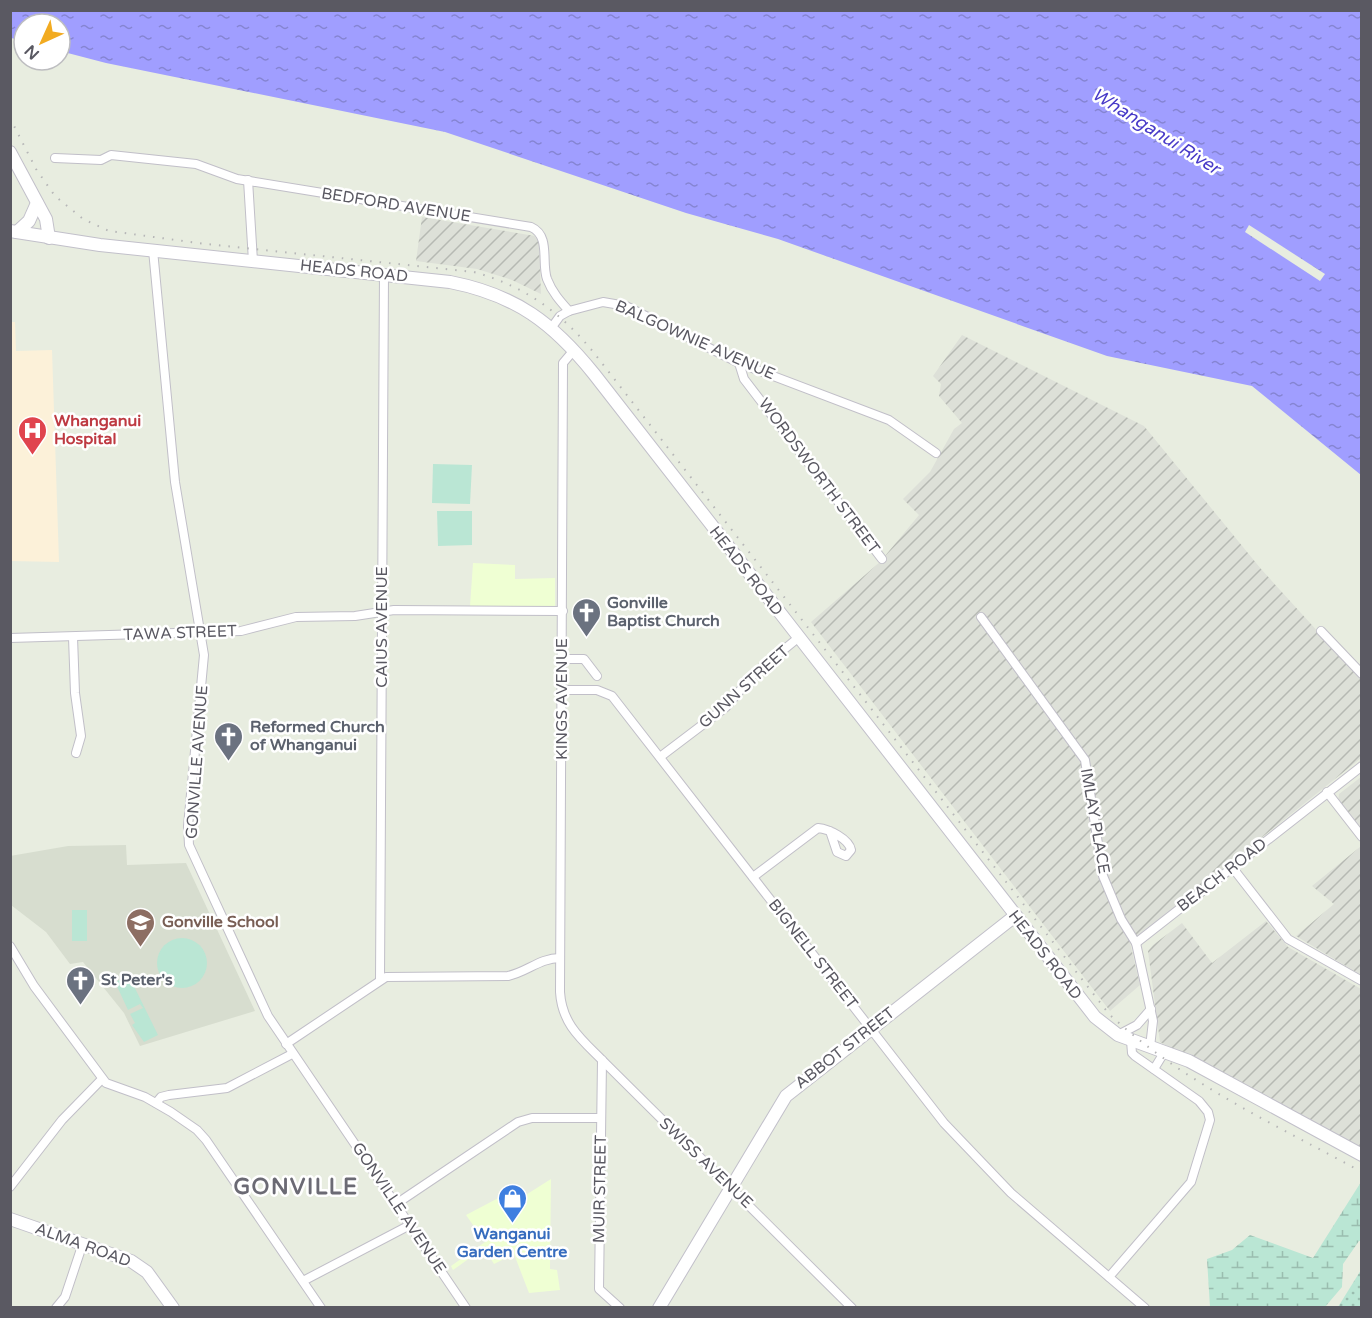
<svg xmlns="http://www.w3.org/2000/svg" width="1372" height="1318" font-family="'Varela Round',sans-serif">
	<style>
		.commercial { fill: #efffd3 }
		.industrial { fill: url(#industrial-furrows) }
		.education { fill: #d7ddcf }
		.medical { fill: #fcf1d9 }
		.green { fill: #bae6d4 }
		.wetland { fill: url(#wetland-marsh) }
		.park { fill: url(#park-dots) }
		.water { fill: url(#water-ripples) }
		.pier { fill: #e8ede0 }
		.lines { fill: none; stroke-linecap: round; stroke-linejoin: round }
		.street-casing { stroke: #c1bfc8; stroke-width: 10 }
		.secondary-casing { stroke: #c2c0ca; stroke-width: 14 }
		.street { stroke: #fff; stroke-width: 8 }
		.secondary { stroke: #fff; stroke-width: 12 }
		.rail { stroke: #b6b6b7; stroke-width: 2; stroke-dasharray: 1.5 8; stroke-linecap: butt }
		.labels { text-anchor: middle; dominant-baseline: central; stroke-width: 5; stroke-linejoin: round; paint-order: stroke }
		.street-label { font-size: 16px; fill: #5a5962; stroke: #fff }
		.health-label { font-size: 16px; font-weight: bold; fill: #be3a42; stroke: #fff; text-anchor: start }
		.worship-label { font-size: 16px; font-weight: bold; fill: #5b616d; stroke: #fff; text-anchor: start }
		.education-label { font-size: 16px; font-weight: bold; fill: #785e54; stroke: #fff; text-anchor: start }
		.shop-label { font-size: 16px; font-weight: bold; fill: #366cbe; stroke: #fff }
		.water-label { font-size: 18px; font-style: italic; fill: #483ac8; stroke: #fff }
		.district-label { font-size: 22px; font-weight: bold; letter-spacing: 1.5px; fill: #6b6a74; stroke: #fff }
	</style>
	<defs>
		<pattern id="industrial-furrows" width="10" height="10" patternUnits="userSpaceOnUse" patternTransform="scale(1.5)"><rect width="10" height="10" fill="#dde0d8"/><path d="M-1 1l2-2M0 10L10 0M9 11l2-2" fill="none" stroke="#b6b9b3"/></pattern>
		<pattern id="wetland-marsh" width="20" height="14" patternUnits="userSpaceOnUse" patternTransform="scale(1.5)"><rect width="20" height="14" fill="#bae6d4"/><path d="M1 5h8M5 5V1M11 12h8M15 12V8" fill="none" stroke="#9abdaf"/></pattern>
		<pattern id="park-dots" width="8" height="8" patternUnits="userSpaceOnUse" patternTransform="scale(1.5)"><rect width="8" height="8" fill="#bae6d4"/><path d="M2 2h.1M6 6h.1" fill="none" stroke="#9abdaf" stroke-width="1.8" stroke-linecap="round"/></pattern>
		<pattern id="water-ripples" width="26" height="14" patternUnits="userSpaceOnUse" patternTransform="scale(1.5)"><rect width="26" height="14" fill="#a09eff"/><path d="M2 4q2-2 4 0t4 0M15 11q2-2 4 0t4 0" fill="none" stroke="#8584d2"/></pattern>
	</defs>
	<rect width="100%" height="100%" fill="#e8ede0"/>
	<g class="commercial">
		<polygon points="473,563 515,565 515,579 555,578 555,606 470,606"/>
		<polygon points="551,1179 550,1269 557,1270 560,1290 529,1293 514,1254 494,1264 484,1248 453,1270 451,1266 485,1242 466,1215 506,1194 513,1203"/>
	</g>
	<g class="industrial">
		<polygon points="422,217 535,236 539,244 541,294 512,280 477,269 416,261"/>
		<polygon points="962,335 1144,426 1261,569 1361,679 1361,758 1130,943 1140,985 1110,1011 811,622 880,562 919,515 903,499 930,472 954,429 962,423 939,396 941,384 933,376"/>
		<polygon points="1361,777 1361,829 1338,801 1339,794"/>
		<polygon points="1360,847 1362,848 1361,975 1296,936 1334,904 1312,886"/>
		<polygon points="1266,921 1288,947 1361,989 1361,1148 1160,1042 1148,951 1153,945 1182,923 1212,963"/>
	</g>
	<polygon class="education" points="126,845 127,865 186,863 255,1011 140,1046 124,1013 83,962 70,964 46,932 11,905 10,856 68,846"/>
	<polygon class="medical" points="11,322 15,322 16,351 52,350 59,562 11,561"/>
	<g class="green">
		<polygon points="433,464 472,465 470,504 432,503"/>
		<polygon points="437,511 472,511 472,545 438,546"/>
		<rect x="72" y="910" width="15" height="31"/>
		<circle cx="182" cy="963" r="25"/>
		<polygon points="129,976 158,1035 144,1042 132,1025 135,1023 130,1014 143,1008 140,1004 128,1010 115,982"/>
	</g>
	<polygon class="wetland" points="1361,1182 1361,1241 1359,1241 1343,1264 1342,1287 1325,1307 1210,1307 1207,1259 1232,1250 1250,1235 1313,1258"/>
	<polygon class="park" points="1361,1270 1361,1307 1338,1307"/>
	<polygon class="water" points="10,11 1361,11 1361,475 1252,386 1107,356 778,239 686,213 445,132 106,63 60,51 60,24 24,24 24,41 11,38"/>
	<polygon class="pier" points="1249,225 1325,274 1320,281 1245,232"/>
	<g class="lines">
		<defs>
			<g id="street">
				<path d="M 55,158 L 101,160 L 111,155 L 196,164 L 237,179 L 531,227 C 551,236 541,262 547,279 C 552,292 560,301 569,311"/>
				<polyline points="248,180 253,261"/>
				<polyline points="153,250 175,482 204,655 188,826 189,845 268,1016 466,1308"/>
				<polyline points="552,327 560,316 569,311 603,302 626,306 739,363 889,420 936,453"/>
				<path d="M 574,350 L 563,363 L 560,992 C 562,1024 581,1039 602,1060 L 852,1308"/>
				<polyline points="739,363 744,379 882,559"/>
				<polyline points="981,617 1085,760 1103,876 1121,919 1136,943 1153,1021 1150,1047"/>
				<polyline points="1321,631 1362,674"/>
				<polyline points="73,637 75,693 81,736 76,753"/>
				<polyline points="10,638 241,631 296,617 355,616 394,610 563,611"/>
				<polyline points="562,659 584,659 597,676"/>
				<polyline points="562,690 597,690 612,696 944,1123 1011,1193 1145,1308"/>
				<polyline points="660,757 726,707 754,674 798,638"/>
				<polyline points="1327,792 1362,837"/>
				<polyline points="1232,867 1288,939 1362,981"/>
				<path d="M 753,877 L 818,828 C 829,829 849,839 851,850 L 846,856 L 837,852 L 830,831"/>
				<polyline points="1136,943 1362,766"/>
				<polyline points="10,946 34,986 106,1083 145,1097 171,1112 197,1130 206,1140 321,1308"/>
				<polyline points="380,980 384,274"/>
				<polyline points="1118,1035 1137,1025 1151,1009"/>
				<path d="M 286,1044 L 386,977 L 508,976 C 527,972 540,958 560,958"/>
				<polyline points="602,1060 599,1289 620,1308"/>
				<polyline points="1154,1069 1165,1051"/>
				<polyline points="156,1103 161,1097 169,1095 227,1088 292,1054"/>
				<polyline points="10,1187 62,1120 102,1079"/>
				<polyline points="396,1204 518,1122 532,1118 601,1118"/>
				<polyline points="1109,1277 1191,1182 1210,1120 1208,1112 1199,1101 1135,1056 1132,1053 1131,1041"/>
				<polyline points="303,1281 410,1225"/>
				<polyline points="56,1308 65,1297 83,1243"/>
			</g>
			<g id="secondary">
				<polyline points="10,152 46,219 49,238"/>
				<path d="M 10,231 L 100,245 L 450,282 C 516,295 553,323 594,374 L 1095,1017 L 1118,1035 L 1189,1061 L 1362,1155"/>
				<polyline points="17,232 29,221 37,203"/>
				<polyline points="10,1219 131,1261 147,1272 173,1308"/>
				<polyline points="659,1308 786,1096 1015,916"/>
			</g>
		</defs>
		<use href="#street" class="street-casing"/>
		<use href="#secondary" class="secondary-casing"/>
		<use href="#street" class="street"/>
		<use href="#secondary" class="secondary"/>
		<path class="rail" d="M 10,118 L 36,169 L 55,196 L 83,219 L 109,231 L 206,244 L 474,272 C 524,286 561,312 594,353 L 1109,1014 C 1182,1082 1274,1124 1362,1172"/>
	</g>
	<defs>
		<symbol id="hospital-pin" viewBox="-11 -11 22 30"><path d="M0 17L-7.5 6A9.5 9.5 0 1 1 7.5 6Z" fill="#e0444e" stroke="#fff"/><path d="M-5-5h3v3.5h4V-5h3V5h-3V1.5h-4V5h-3Z" fill="#fff"/></symbol>
		<symbol id="church-pin" viewBox="-11 -11 22 30"><path d="M0 17L-7.5 6A9.5 9.5 0 1 1 7.5 6Z" fill="#6b7280" stroke="#fff"/><path d="M-1.2-6h2.4v3.5h3.3v2.4h-3.3V6h-2.4V-.1h-3.3v-2.4h3.3Z" fill="#fff"/></symbol>
		<symbol id="school-pin" viewBox="-11 -11 22 30"><path d="M0 17L-7.5 6A9.5 9.5 0 1 1 7.5 6Z" fill="#8d6e63" stroke="#fff"/><path d="M0-5L7-2L0 1L-7-2ZM-4 1L0 2.5L4 1V4Q0 6-4 4Z" fill="#fff"/></symbol>
		<symbol id="shop-pin" viewBox="-11 -11 22 30"><path d="M0 17L-7.5 6A9.5 9.5 0 1 1 7.5 6Z" fill="#3f7fe0" stroke="#fff"/><path d="M-5-2.5h2.3a2.7 3.5 0 0 1 5.4 0H5L5.5 6h-11ZM-1.5-2.5h3a1.5 2.3 0 0 0-3 0Z" fill="#fff"/></symbol>
	</defs>
	<g fill-rule="evenodd">
		<use href="#hospital-pin" x="16" y="414" width="33" height="45"/>
		<use href="#church-pin" x="570" y="596" width="33" height="45"/>
		<use href="#church-pin" x="212" y="720" width="33" height="45"/>
		<use href="#school-pin" x="124" y="906" width="33" height="45"/>
		<use href="#church-pin" x="64" y="964" width="33" height="45"/>
		<use href="#shop-pin" x="496" y="1182" width="33" height="45"/>
	</g>
	<g class="labels">
		<g class="street-label">
			<text transform="translate(396 205) rotate(9)">BEDFORD AVENUE</text>
			<text transform="translate(354 271) rotate(6)">HEADS ROAD</text>
			<text transform="translate(695 340) rotate(24)">BALGOWNIE AVENUE</text>
			<text transform="translate(819 476) rotate(53)">WORDSWORTH STREET</text>
			<text transform="translate(746 571) rotate(52)">HEADS ROAD</text>
			<text transform="translate(382 627) rotate(-90)">CAIUS AVENUE</text>
			<text transform="translate(180 633) rotate(-2)">TAWA STREET</text>
			<text transform="translate(744 687) rotate(-42)">GUNN STREET</text>
			<text transform="translate(562 699) rotate(-90)">KINGS AVENUE</text>
			<text transform="translate(197 762) rotate(-86)">GONVILLE AVENUE</text>
			<text transform="translate(1095 821) rotate(80)">IMLAY PLACE</text>
			<text transform="translate(1222 875) rotate(-38)">BEACH ROAD</text>
			<text transform="translate(813 954) rotate(52)">BIGNELL STREET</text>
			<text transform="translate(1045 955) rotate(52)">HEADS ROAD</text>
			<text transform="translate(845 1048) rotate(-38)">ABBOT STREET</text>
			<text transform="translate(706 1163) rotate(44)">SWISS AVENUE</text>
			<text transform="translate(600 1189) rotate(-89)">MUIR STREET</text>
			<text transform="translate(399 1208) rotate(56)">GONVILLE AVENUE</text>
			<text transform="translate(83 1245) rotate(20)">ALMA ROAD</text>
		</g>
		<g class="health-label">
			<text x="54" y="421">Whanganui<tspan x="54" dy="18">Hospital</tspan></text>
		</g>
		<g class="worship-label">
			<text x="607" y="603">Gonville<tspan x="607" dy="18">Baptist Church</tspan></text>
			<text x="250" y="727">Reformed Church<tspan x="250" dy="18">of Whanganui</tspan></text>
			<text x="101" y="980">St Peter's</text>
		</g>
		<g class="education-label">
			<text x="162" y="922">Gonville School</text>
		</g>
		<g class="shop-label">
			<text x="512" y="1234">Wanganui<tspan x="512" dy="18">Garden Centre</tspan></text>
		</g>
		<g class="water-label">
			<text transform="translate(1156 131) rotate(32)">Whanganui River</text>
		</g>
		<g class="district-label">
			<text x="296" y="1187">GONVILLE</text>
		</g>
	</g>
	<rect width="1372" height="1318" fill="none" stroke="#5a5962" stroke-width="24"/>
	<g transform="translate(42 42) rotate(225)"><circle r="28" fill="#ffffff" stroke="#bdbdc0" stroke-width="1.5"/>
	<path d="M0-4.5L10 22L0 15L-10 22Z" fill="#f2ab21"/>
	<text y="-9" font-size="16" font-weight="bold" text-anchor="middle" fill="#5a5962">N</text>
	</g>
</svg>
